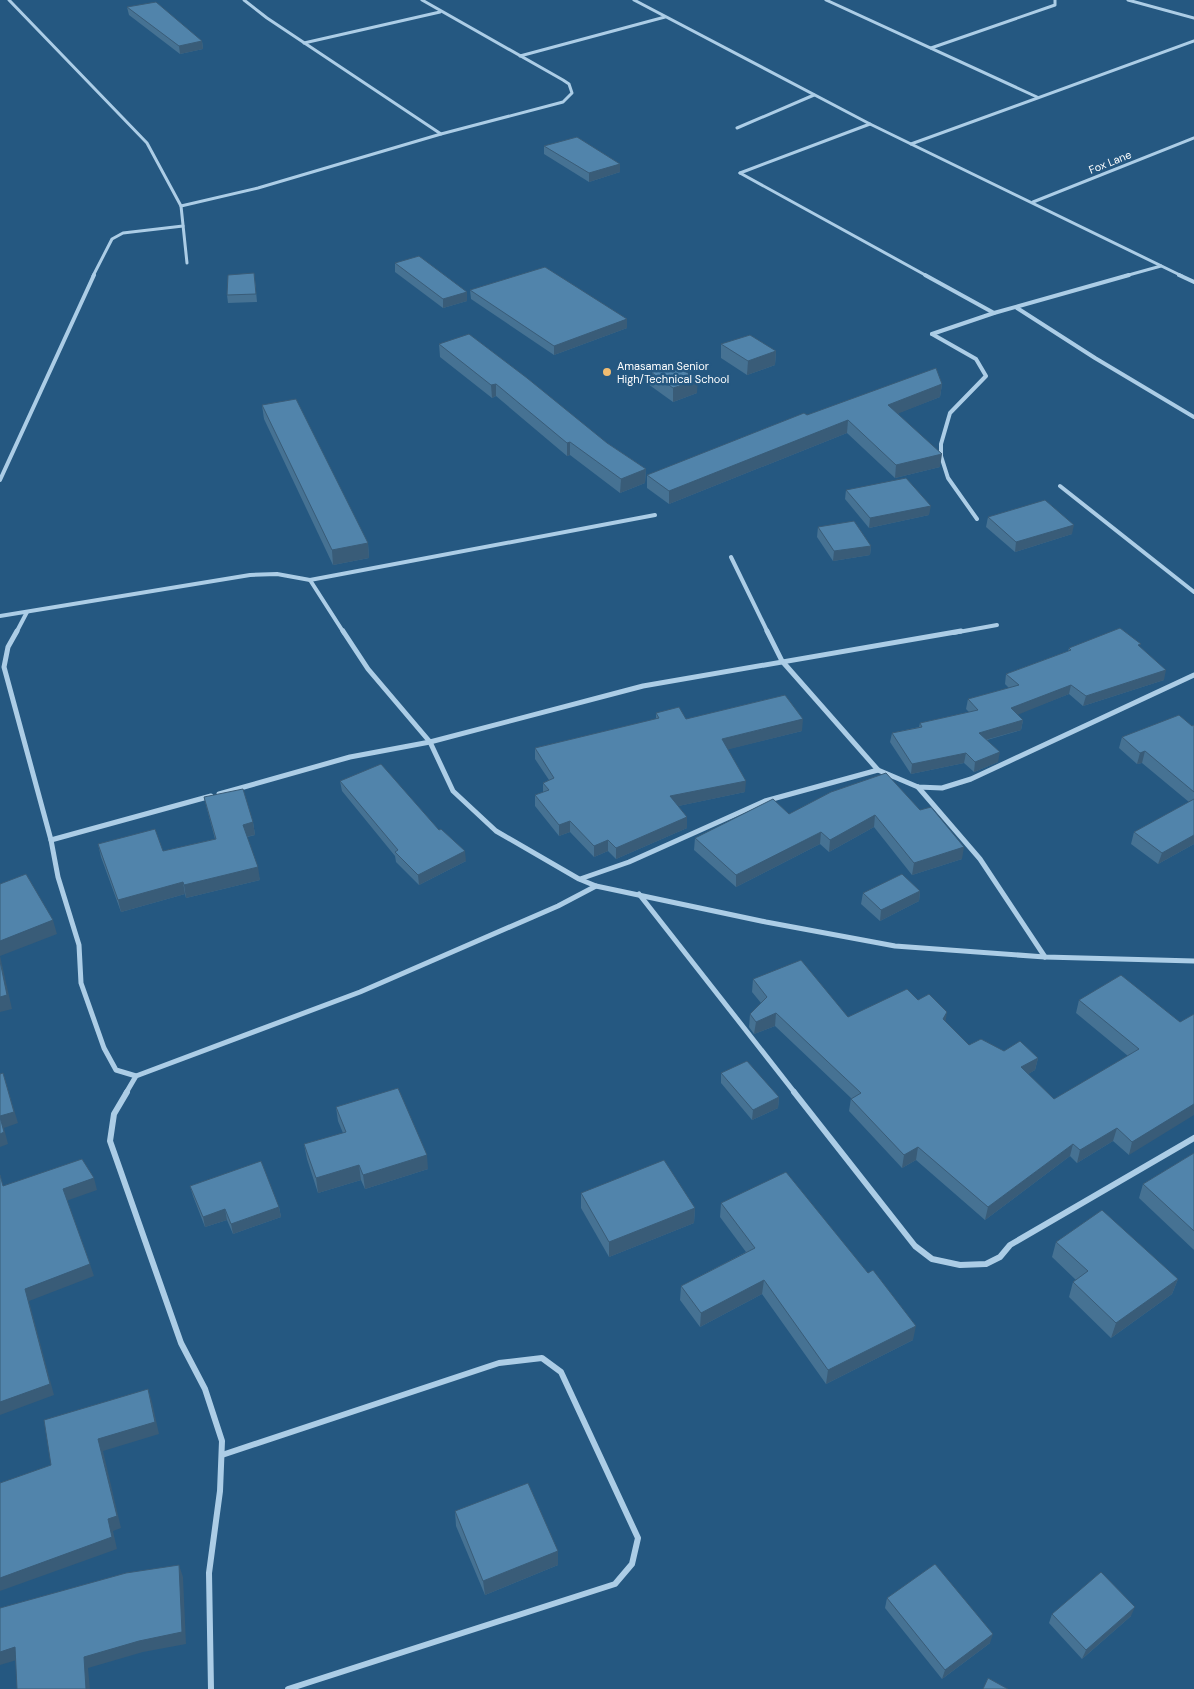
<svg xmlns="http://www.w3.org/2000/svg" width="1194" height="1689" font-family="'DM Sans',sans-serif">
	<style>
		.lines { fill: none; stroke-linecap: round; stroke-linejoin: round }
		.street-far3 { stroke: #accde6; stroke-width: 3 }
		.street-far2 { stroke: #accde6; stroke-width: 4 }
		.street-far1 { stroke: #accde6; stroke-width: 5 }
		.street { stroke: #accde6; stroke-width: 6 }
		.wall { fill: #467293 }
		.shaded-wall { fill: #395c78 }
		.building { fill: #5184ab; stroke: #395c78 }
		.poi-dot { fill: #f0bc71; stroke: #255881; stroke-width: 2 }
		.labels { text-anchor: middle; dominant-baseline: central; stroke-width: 5; stroke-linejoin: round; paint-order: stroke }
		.far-street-label { font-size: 11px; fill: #fff; stroke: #255881 }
		.far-poi-label { font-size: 11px; fill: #fff; stroke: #255881; text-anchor: start }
	</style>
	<rect width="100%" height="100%" fill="#255881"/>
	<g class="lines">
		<g class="street-far3">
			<polyline points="9,0 147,143 181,206 258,188 441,134 563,102 572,93 569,84 563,80 422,0"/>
			<polyline points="244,0 267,18 441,134"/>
			<polyline points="634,0 870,124 1182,276"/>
			<polyline points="826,0 1037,97"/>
			<polyline points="1128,0 1194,18"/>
			<polyline points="304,43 440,12"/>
			<polyline points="931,48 1055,5 1055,0"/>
			<polyline points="520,56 665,17"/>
			<polyline points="737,128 814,95"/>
			<polyline points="911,144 1194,41"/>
			<polyline points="740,173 927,276"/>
			<polyline points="740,173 870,124"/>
			<polyline points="1033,202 1194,138"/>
			<polyline points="181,206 187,263"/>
			<polyline points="93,276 112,239 123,233 183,226"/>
			<polyline points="1125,276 1161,266"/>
		</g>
		<g class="street-far2">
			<polyline points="925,275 994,313"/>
			<polyline points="1179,275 1194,282"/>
			<polyline points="1017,308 1095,358 1194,417"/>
			<polyline points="932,334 976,359 986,376 950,413 941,444 941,456 948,478 977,519"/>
			<polyline points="932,334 994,313 1129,275"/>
			<polyline points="0,480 94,275"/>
			<polyline points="1060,486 1194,592"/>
			<polyline points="731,557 768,633"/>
			<polyline points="310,580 344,633"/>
			<polyline points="0,616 250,575 277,574 310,580 655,515"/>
			<polyline points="16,633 27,612"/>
			<polyline points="953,633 997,625"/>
		</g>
		<g class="street-far1">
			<polyline points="17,631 8,647 4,667 51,840 58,877 79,945 81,983 104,1048 116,1070 136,1076 126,1093"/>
			<polyline points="343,631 368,669 430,742 453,791 496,831 579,879 596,886"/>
			<polyline points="767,631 782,661 878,770 918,787 942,788 971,779 1194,675"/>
			<polyline points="918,787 980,859 1045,957"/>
			<polyline points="219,794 350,757 430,742 643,686 961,631"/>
			<polyline points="51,840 211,796"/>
			<polyline points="580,879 629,862 765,801 878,770"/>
			<polyline points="639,894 795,1093"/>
			<polyline points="136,1076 360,992 558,906 596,886 766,922 895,946 1045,957 1194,961"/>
		</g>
		<g class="street">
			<polyline points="127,1092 114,1114 110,1141 181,1343 205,1389 222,1441 220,1491 209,1573 211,1689"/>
			<polyline points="794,1092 915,1246 932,1259 960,1265 986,1264 1000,1257 1010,1245 1194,1138"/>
			<polyline points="222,1455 499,1363 542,1358 561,1372 638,1538 632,1564 615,1584 288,1689"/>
		</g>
	</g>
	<g class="wall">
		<polygon points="127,7 202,41 203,49 180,54 129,15"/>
		<polygon points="544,146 620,172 589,182 544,154"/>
		<polygon points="395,263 467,301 443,308 395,272"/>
		<polygon points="255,280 257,302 228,303 227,295"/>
		<polygon points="470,290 627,328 554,355 471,299"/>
		<polygon points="439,344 607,443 646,469 645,483 620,493 570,455 567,456 496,396 492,398 440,357"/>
		<polygon points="721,344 776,351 775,365 747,375 721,358"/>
		<polygon points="648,370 697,393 673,402 648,384"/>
		<polygon points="942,384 940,397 898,413 940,467 895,478 847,433 669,504 647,488 647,475 807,415"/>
		<polygon points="262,405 368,543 369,558 333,565 264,419"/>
		<polygon points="846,490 929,515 869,528 845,499"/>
		<polygon points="988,517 1072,534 1015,552 986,527"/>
		<polygon points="818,527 871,546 870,555 833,561 817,537"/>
		<polygon points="1140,647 1164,680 1083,706 1069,694 1017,714 1023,720 1021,730 987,740 998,762 974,772 964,763 911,774 890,742 892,733 919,727 920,723 969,712 966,709 968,699 1009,688 1005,684 1006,674 1068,651 1069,648"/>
		<polygon points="656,713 686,719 802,731 728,749 745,792 678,806 687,828 616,859 608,851 594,857 570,832 559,836 535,806 535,795 543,792 543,783 549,780 535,759 535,748 656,719"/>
		<polygon points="1194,725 1194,844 1158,864 1131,844 1134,832 1189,802 1142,763 1137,764 1119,748 1122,737 1192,726"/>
		<polygon points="340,781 466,861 419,885 396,862 395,856 342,791"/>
		<polygon points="831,792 962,859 912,875 874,827 829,852 820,844 736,887 694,850 695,838 789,814"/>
		<polygon points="204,797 253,822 255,835 247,837 260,880 186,898 185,894 121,912 101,857 98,844 163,851 215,839 207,809"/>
		<polygon points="920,891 919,901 880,921 861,904 863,893"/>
		<polygon points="753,979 848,1017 918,1000 946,1022 969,1045 1038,1058 1035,1070 1028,1074 1054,1099 1128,1056 1076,1013 1079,1000 1180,1022 1129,1155 1113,1141 1077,1163 1070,1156 985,1220 916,1160 902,1168 849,1111 851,1098 775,1026 754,1034 749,1027 750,1014 761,1003 752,992"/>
		<polygon points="721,1073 779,1097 778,1108 752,1120 721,1083"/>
		<polygon points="336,1107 428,1169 365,1189 361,1180 318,1193 307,1159 304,1144 343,1133 338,1121"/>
		<polygon points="1194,1153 1194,1250 1139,1198 1143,1184"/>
		<polygon points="190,1186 279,1207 281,1217 233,1234 227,1220 205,1227 193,1196"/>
		<polygon points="581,1193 695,1208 694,1223 609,1257 581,1208"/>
		<polygon points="721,1203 913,1340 826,1384 762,1294 700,1327 680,1300 681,1286 746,1252 720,1217"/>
		<polygon points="1056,1242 1178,1279 1172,1294 1111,1338 1069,1297 1073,1282 1076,1280 1052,1257"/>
		<polygon points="455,1511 558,1565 485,1595 456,1526"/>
		<polygon points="887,1598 990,1643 942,1679 885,1608"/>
		<polygon points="1052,1614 1131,1616 1082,1659 1049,1623"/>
	</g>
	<g class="shaded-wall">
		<polygon points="202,41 203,49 180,54 179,46"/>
		<polygon points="620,164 620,172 589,182 589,173"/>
		<polygon points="467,292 467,301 443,308 443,299"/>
		<polygon points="627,319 627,328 554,355 554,346"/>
		<polygon points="776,351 775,365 747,375 748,361"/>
		<polygon points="698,380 697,393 673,402 673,388"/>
		<polygon points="496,384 496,396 492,398 491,385"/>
		<polygon points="942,384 940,397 887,418 888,405"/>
		<polygon points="848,420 847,433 669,504 669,491"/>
		<polygon points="570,442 570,455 567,456 567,443"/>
		<polygon points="942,454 940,467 895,478 896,465"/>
		<polygon points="646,469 645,483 620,493 621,479"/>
		<polygon points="931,506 929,515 869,528 870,518"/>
		<polygon points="1074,525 1072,534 1015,552 1016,542"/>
		<polygon points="368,543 369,558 333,565 332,550"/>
		<polygon points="871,546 870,555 833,561 834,551"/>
		<polygon points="1166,670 1164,680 1083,706 1086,696"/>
		<polygon points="1071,685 1069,694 1010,718 1011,708"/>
		<polygon points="803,719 802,731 722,751 722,739"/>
		<polygon points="1023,720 1021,730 978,742 979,733"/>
		<polygon points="1145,751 1142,763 1137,764 1140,753"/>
		<polygon points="1000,752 998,762 974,772 975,762"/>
		<polygon points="966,753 964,763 911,774 912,764"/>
		<polygon points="746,781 745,792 669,808 670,796"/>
		<polygon points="875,815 874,827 829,852 830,840"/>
		<polygon points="687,817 687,828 616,859 616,848"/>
		<polygon points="570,821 570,832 559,836 559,825"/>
		<polygon points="253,822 255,835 245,837 243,825"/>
		<polygon points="821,832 820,844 736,887 736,875"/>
		<polygon points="1194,835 1194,844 1158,864 1162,853"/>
		<polygon points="608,840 608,851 594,857 594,846"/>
		<polygon points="964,847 962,859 912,875 914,863"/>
		<polygon points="465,851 466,861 419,885 418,875"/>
		<polygon points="258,867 260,880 186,898 184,885"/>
		<polygon points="183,882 185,894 121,912 118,900"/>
		<polygon points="920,891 919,901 880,921 881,910"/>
		<polygon points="53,920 57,934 0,956 12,1009 0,1012 0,941"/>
		<polygon points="947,1012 945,1025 943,1019"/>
		<polygon points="776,1013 775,1026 754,1034 756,1022"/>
		<polygon points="1038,1058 1035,1070 1018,1080 1021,1067"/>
		<polygon points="3,1073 18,1123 4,1128 8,1144 0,1147 0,1117"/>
		<polygon points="779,1097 778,1108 752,1120 753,1110"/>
		<polygon points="1194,1104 1194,1115 1129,1155 1132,1142"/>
		<polygon points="1117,1128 1113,1141 1077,1163 1080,1150"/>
		<polygon points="1073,1144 1070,1156 985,1220 988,1207"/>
		<polygon points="918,1147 916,1160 902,1168 904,1155"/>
		<polygon points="427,1155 428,1169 365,1189 363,1175"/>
		<polygon points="359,1165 361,1180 318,1193 316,1178"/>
		<polygon points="94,1178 97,1190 66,1201 63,1189"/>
		<polygon points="279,1207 281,1217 233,1234 231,1224"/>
		<polygon points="695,1208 694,1223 609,1257 609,1242"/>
		<polygon points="225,1209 227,1220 205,1227 203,1217"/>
		<polygon points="90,1264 94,1276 29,1301 54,1395 0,1415 0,1402 25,1289"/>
		<polygon points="1178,1279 1172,1294 1111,1338 1116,1323"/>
		<polygon points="764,1280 762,1294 700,1327 701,1313"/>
		<polygon points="916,1326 913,1340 826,1384 828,1370"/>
		<polygon points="148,1389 152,1402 159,1434 103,1451 121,1528 113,1531 117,1549 0,1591 0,1578 108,1519 98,1439"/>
		<polygon points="558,1551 558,1565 485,1595 483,1581"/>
		<polygon points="179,1565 183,1577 186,1644 143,1652 88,1668 90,1689 86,1689 84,1657"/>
		<polygon points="1135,1607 1131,1616 1082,1659 1086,1650"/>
		<polygon points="993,1634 990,1643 942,1679 945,1670"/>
		<polygon points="15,1647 20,1659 0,1665 0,1652"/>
	</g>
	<g class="building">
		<polygon points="156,2 202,41 179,46 127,7"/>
		<polygon points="577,137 620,164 589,173 544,146"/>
		<polygon points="419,256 467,292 443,299 395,263"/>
		<polygon points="545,267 627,319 554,346 470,290"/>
		<polygon points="254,273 256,294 227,295 228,275"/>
		<polygon points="469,334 527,378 607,443 646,469 621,479 570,442 567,443 496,384 491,385 439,344"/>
		<polygon points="750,335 776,351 748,361 721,344"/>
		<polygon points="672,362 698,380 673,388 648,370"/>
		<polygon points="936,368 942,384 888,405 942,454 896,465 848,420 669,491 647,475 804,413 807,415"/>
		<polygon points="296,399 368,543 332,550 262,405"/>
		<polygon points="906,478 931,506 870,518 846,490"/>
		<polygon points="1045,500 1074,525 1016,542 988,517"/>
		<polygon points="854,521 871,546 834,551 818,527"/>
		<polygon points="1120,628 1141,644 1138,645 1166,670 1086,696 1071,685 1011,708 1023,720 979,733 1000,752 975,762 966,753 912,764 892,733 922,727 920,723 978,710 968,699 1019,685 1006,674 1071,650 1069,648"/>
		<polygon points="785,695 803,719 722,739 746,781 670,796 687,817 616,848 608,840 594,846 570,821 559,825 535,795 549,790 543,783 554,778 535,748 659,718 656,713 679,707 686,719"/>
		<polygon points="1179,715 1192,726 1194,725 1194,792 1145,751 1140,753 1122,737"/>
		<polygon points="381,764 439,830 441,829 465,851 418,875 395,852 398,850 340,781"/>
		<polygon points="886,773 920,810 931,807 964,847 914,863 875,815 830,840 821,832 736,875 695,838 773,799 789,814 831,792"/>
		<polygon points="243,789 253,822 243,825 258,867 184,885 183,882 118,900 98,844 155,829 163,851 216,839 204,797"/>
		<polygon points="1194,799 1194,835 1162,853 1134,832"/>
		<polygon points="26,874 53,920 0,941 0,884"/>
		<polygon points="902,874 920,891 881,910 863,893"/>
		<polygon points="801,960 848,1017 907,989 918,1000 929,994 947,1012 943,1019 969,1045 981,1039 1004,1051 1020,1041 1038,1058 1021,1067 1054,1099 1139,1049 1079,1000 1121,975 1180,1022 1194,1014 1194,1104 1132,1142 1117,1128 1080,1150 1073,1144 988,1207 918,1147 904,1155 851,1099 861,1093 776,1013 756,1022 750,1014 767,997 753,979"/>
		<polygon points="0,961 7,995 0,997"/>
		<polygon points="747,1061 779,1097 753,1110 721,1073"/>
		<polygon points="3,1073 14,1112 0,1116 0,1074"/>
		<polygon points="398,1088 427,1155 363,1175 359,1165 316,1178 304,1144 346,1132 336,1107"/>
		<polygon points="0,1117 4,1132 0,1134"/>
		<polygon points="1194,1153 1194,1231 1143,1184"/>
		<polygon points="82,1159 94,1178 63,1189 90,1264 25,1289 50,1384 0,1402 0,1175 3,1186"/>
		<polygon points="664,1160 695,1208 609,1242 581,1193"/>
		<polygon points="261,1161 279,1207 231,1224 225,1209 203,1217 190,1186"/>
		<polygon points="786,1172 868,1273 873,1270 916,1326 828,1370 764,1280 701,1313 681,1286 755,1248 721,1203"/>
		<polygon points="1102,1210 1178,1279 1116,1323 1073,1282 1088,1271 1056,1242"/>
		<polygon points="148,1389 155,1422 98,1439 117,1516 108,1519 112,1537 0,1578 0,1483 51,1465 44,1420"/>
		<polygon points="528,1483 558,1551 483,1581 455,1511"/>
		<polygon points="935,1564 993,1634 945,1670 887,1598"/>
		<polygon points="179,1565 182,1632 139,1641 84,1657 86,1689 17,1689 15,1647 0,1652 0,1608 126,1573"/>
		<polygon points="1101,1572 1135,1607 1086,1650 1052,1614"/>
		<polygon points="988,1678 1008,1689 983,1689"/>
	</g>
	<circle class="poi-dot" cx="607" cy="372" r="5"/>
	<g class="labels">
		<g class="far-street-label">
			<text transform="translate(1110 162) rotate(-22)">Fox Lane</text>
		</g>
		<g class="far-poi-label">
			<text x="617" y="366">Amasaman Senior<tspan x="617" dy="13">High/Technical School</tspan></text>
		</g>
	</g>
</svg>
